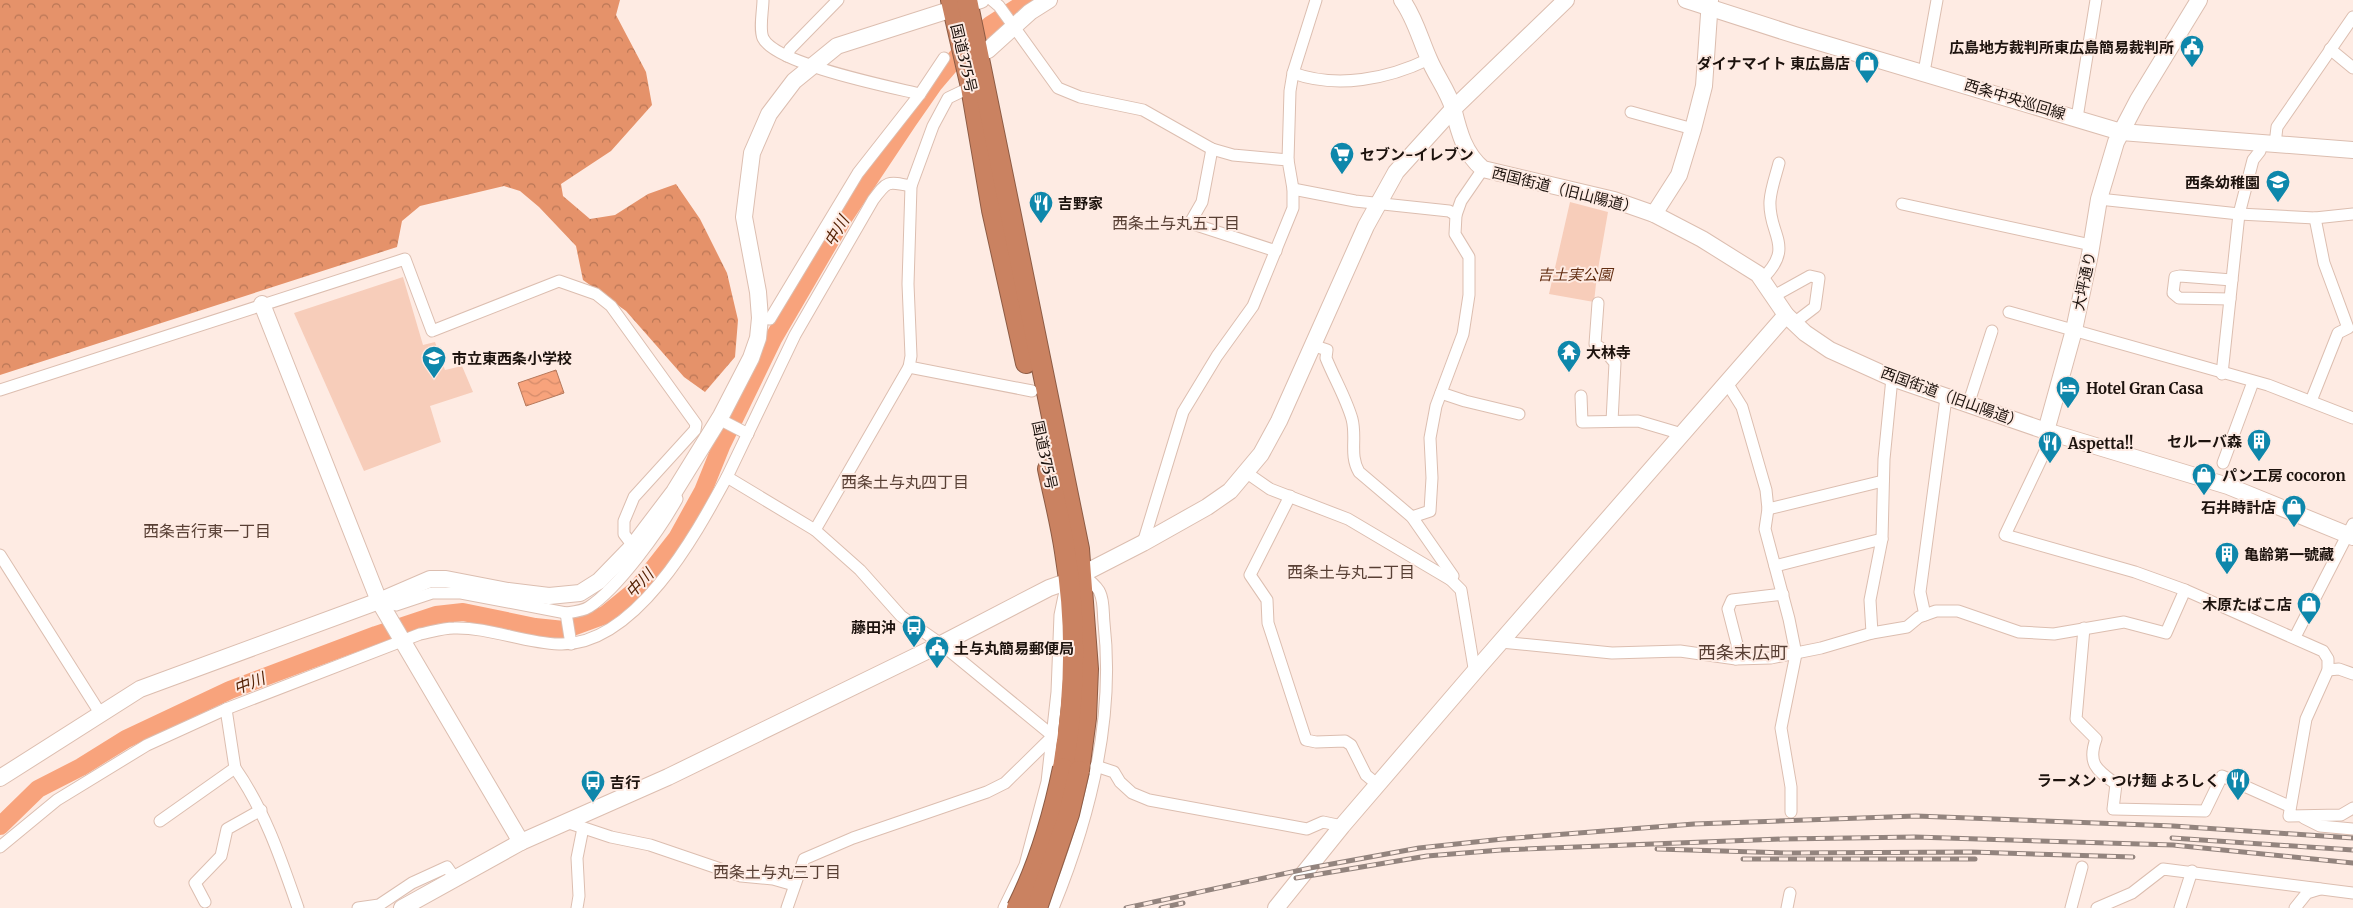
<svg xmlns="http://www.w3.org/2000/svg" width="2353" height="908" font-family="Merriweather,'Noto Sans JP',serif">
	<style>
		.green { fill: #f7cdba }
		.forest { fill: url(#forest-crowns) }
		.water { fill: url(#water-waves); stroke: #b6785b }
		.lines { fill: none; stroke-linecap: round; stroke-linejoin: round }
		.river { stroke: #f8a37c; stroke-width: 18 }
		.street-casing { stroke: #dcbeb0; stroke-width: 13 }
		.secondary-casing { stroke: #dcbeb0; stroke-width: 18 }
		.highway-casing { stroke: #8d5b44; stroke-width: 22 }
		.street { stroke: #fff; stroke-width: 11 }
		.secondary { stroke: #fff; stroke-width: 16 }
		.highway { stroke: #ca8261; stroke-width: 20 }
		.rail-casing { stroke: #93847e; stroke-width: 5 }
		.rail { stroke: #feebe3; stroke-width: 3; stroke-dasharray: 9; stroke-linecap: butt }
		.highway-bridge-casing { stroke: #8d5b44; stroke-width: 22; stroke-linecap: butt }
		.highway-bridge { stroke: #ca8261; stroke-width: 20 }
		.labels { text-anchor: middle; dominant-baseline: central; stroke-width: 4; stroke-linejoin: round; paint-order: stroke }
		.poi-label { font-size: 15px; font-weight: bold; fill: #1d130e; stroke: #feebe3; text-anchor: start }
		.street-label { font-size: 15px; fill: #1d130e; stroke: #feebe3 }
		.park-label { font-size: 15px; font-style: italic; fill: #622d11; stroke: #feebe3 }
		.neighbourhood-label { font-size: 16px; fill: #583f34; stroke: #feebe3 }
		.water-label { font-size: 16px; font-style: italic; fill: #572305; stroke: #feebe3 }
		.quarter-label { font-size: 18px; fill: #583f34; stroke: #feebe3 }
	</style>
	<defs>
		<pattern id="forest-crowns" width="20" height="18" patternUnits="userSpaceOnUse" patternTransform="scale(1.25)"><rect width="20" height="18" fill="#e5926a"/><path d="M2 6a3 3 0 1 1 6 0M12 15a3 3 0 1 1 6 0" fill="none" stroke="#b97656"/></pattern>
		<pattern id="water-waves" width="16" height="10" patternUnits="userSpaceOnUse" patternTransform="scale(1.25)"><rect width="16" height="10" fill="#f8a37c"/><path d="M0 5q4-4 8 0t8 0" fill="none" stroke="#d48b6a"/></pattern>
	</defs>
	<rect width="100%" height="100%" fill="#feebe3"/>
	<g class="green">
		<polygon points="1570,202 1608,212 1597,275 1594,302 1549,294"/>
		<polygon points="403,277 423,345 435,342 445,370 462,366 473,392 430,406 441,442 364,471 294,313"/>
	</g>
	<polygon class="forest" points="0,0 620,0 616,15 646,72 652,105 611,151 561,184 563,196 590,219 615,215 648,194 676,184 700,219 727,273 738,320 735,357 705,392 684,377 626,311 583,280 576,246 539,207 520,191 504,186 420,206 402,221 397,247 0,375"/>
	<polygon class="water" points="556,370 564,393 526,406 518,383"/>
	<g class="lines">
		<polyline class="river" points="0,826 38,789 81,767 126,739 230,690 376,635 436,615 463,612 535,627 564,630 605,615 637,589 677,538 703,491 722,444 773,339 844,217 908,121 933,85 962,51 990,25 1029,0"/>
		<defs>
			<g id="street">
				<path d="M 763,0 C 763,10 759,29 763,38 C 775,64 891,87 920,94"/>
				<polyline points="992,0 999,6 1058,88 1080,97 1143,110 1212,149 1233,155 1288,160 1293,189 1293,208 1253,306 1217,356 1183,412 1143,543"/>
				<polyline points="2330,49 2353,68"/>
				<polyline points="787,56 790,49 838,0"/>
				<polyline points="1924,72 1937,0"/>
				<path d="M 1293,73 C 1337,89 1388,79 1429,59"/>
				<polyline points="1631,112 1693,129"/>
				<polyline points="2077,118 2096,0"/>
				<polyline points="2275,144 2277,127 2353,17"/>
				<polyline points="1212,149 1202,202 1190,223 1276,251"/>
				<polyline points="1288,160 1290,91 1293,73 1316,0"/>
				<polyline points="1293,189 1355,201 1449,211 1456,215"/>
				<polyline points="2099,199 2239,214 2315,218 2353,214"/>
				<polyline points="1902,204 2091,245"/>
				<path d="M 1762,279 C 1796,246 1768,235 1770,201 C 1771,188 1776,175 1779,163"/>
				<polyline points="1774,296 1810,276 1819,278 1815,307 1794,323"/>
				<polyline points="2230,299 2179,298 2173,293 2175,277 2180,276 2232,280"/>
				<polyline points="1598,303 1595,344 1605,351 1615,363 1612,421"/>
				<polyline points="2009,312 2268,385 2353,418"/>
				<polyline points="760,318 770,319 858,173 920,94 944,58"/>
				<path d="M 1315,346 L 1327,350 L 1326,358 C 1334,378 1346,398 1352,419 C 1357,438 1349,455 1359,472 L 1412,517 L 1453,576 L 1451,580"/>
				<polyline points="909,367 911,356 908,284 911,186 933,126 948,98 971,87"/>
				<polyline points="2222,374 2239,214 2253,160 2260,151 2262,143"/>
				<polyline points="1727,383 1742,407 1766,490 1768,509 1765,529 1789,619 1796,654 1781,728 1791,787 1791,812"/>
				<polyline points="0,390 405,259 432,331 559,281 596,294 611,306 696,424 695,430 634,497 624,521 624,534 633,546"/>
				<polyline points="1032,391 909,367 815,530 860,570 901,616 941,644 1053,736"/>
				<polyline points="1441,393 1465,401 1519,414"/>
				<polyline points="1581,396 1582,422 1638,421 1682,434"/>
				<polyline points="2311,401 2338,333 2348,328 2324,263 2315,218"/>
				<polyline points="1968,405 1992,331"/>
				<polyline points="719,419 748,434"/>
				<polyline points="2046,431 2046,449 2005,535 2135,572 2185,590 2323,651 2328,659 2328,670 2306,719 2289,816 2341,815 2353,808"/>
				<polyline points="2223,463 2253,382"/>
				<polyline points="1247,473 1270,489 1348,519 1451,580 1461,590 1474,668 1476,670"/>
				<polyline points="1290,496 1250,575 1267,600 1268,623 1306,740 1316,742 1345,741 1351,745 1366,775 1378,785"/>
				<polyline points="1768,509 1883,481"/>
				<polyline points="1412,517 1430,511 1432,478 1430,438 1436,406 1463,334 1469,295 1469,257 1455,234 1456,215 1461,201 1483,169"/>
				<path d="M 815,530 L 727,477 L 795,335 L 873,200 C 887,181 887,181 911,186"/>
				<polyline points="0,555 100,713"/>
				<polyline points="1775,566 1882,539"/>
				<polyline points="379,601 396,605 432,593 461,593 566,613"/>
				<polyline points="1925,615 1920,592 1946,398"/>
				<path d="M 2084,628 L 2076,719 L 2096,739 C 2087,764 2097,770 2116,784 L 2113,809 L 2205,811 L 2222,776 L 2289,806"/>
				<polyline points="1872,633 1870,600 1882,539 1884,459 1892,378"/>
				<polyline points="2295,637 2353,524"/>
				<polyline points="1501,642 1612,653 1680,651 1736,659 1771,658 1821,648 1872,633 1907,627 1919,617 1936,611 1958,611 2019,632 2054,634 2124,622 2166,633 2185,590"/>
				<path d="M 571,644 L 566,613 C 573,612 583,611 589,607 C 618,588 660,530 677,499 L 675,494"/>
				<polyline points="1736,659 1738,648 1728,609 1732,600 1783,594"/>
				<polyline points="2328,670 2339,669 2353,674"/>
				<polyline points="1096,766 1114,772 1120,782 1132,793 1149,800 1307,829 1323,822 1342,826"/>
				<path d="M 235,768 C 265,811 281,859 298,908"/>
				<polyline points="2304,818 2320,826 2353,829"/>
				<polyline points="160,821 235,768 226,709"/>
				<polyline points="566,822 611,837 650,845 741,876 773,879 794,885"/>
				<path d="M 0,847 L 57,800 L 147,745 L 226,709 L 420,634 C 431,632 442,628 454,628 C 489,627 524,643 559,644 C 635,647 696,534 727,477"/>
				<polyline points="205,902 195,883 221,856 227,829 261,810"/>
				<polyline points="358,908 379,905 412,883 447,867 454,877"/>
				<polyline points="577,908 579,896 577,858 583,828"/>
				<polyline points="787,908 804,859 853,838 987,792 1005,783 1053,736"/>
				<polyline points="1004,908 1025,865 1047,782 1057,692 1060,615 1065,591"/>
				<path d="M 1053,908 C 1089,820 1115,719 1104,623 C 1103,614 1104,601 1100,593 C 1098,586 1087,579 1082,574"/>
				<polyline points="1787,908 1790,893"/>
				<polyline points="2071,908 2082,867"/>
				<polyline points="2097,908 2132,893 2163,869 2353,893"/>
				<polyline points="2180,908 2192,871"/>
				<polyline points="2295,908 2307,893 2320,889"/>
			</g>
			<g id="secondary">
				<path d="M 1402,0 C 1415,18 1420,39 1429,59 C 1436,76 1448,91 1453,108 C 1459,132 1464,153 1483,169 L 1614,200 L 1654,214 L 1702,239 L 1758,274 L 1786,315 L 1805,333 L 1830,350 L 1892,378 L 2046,431 L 2228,486 L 2353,537"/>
				<polyline points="1686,0 1795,35 2121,132 2353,150"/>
				<polyline points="978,54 988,50 1030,12 1049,0"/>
				<polyline points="1654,214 1679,175 1693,129 1704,86 1710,0"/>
				<polyline points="262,304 379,601 521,842"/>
				<polyline points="2046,431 2074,330 2090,254 2099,199 2116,142 2138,100 2199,0"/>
				<polyline points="0,778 140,689 379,601 430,579 446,579 508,591 549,596 580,593 599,581 633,546 674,492 721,416 751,358 758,338 760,318 758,292 744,217 752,153 769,114 794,81 837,46 981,0"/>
				<polyline points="402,908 521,842 668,777 941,644 1049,588 1069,581 1143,543 1207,507 1230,491 1261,454 1279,421 1366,226 1396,172 1453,109 1566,0"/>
				<polyline points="1276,908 1342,826 1476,670 1786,315"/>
			</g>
			<g id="highway">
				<polyline points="951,0 971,87 992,210 1026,363"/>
				<polyline points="967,0 1079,549 1088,669 1086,718 1079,771"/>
				<path d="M 1048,469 C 1054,497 1061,524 1065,552 C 1077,623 1075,697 1063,768"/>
			</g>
		</defs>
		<use href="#street" class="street-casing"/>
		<use href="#secondary" class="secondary-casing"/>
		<use href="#highway" class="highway-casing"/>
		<use href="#street" class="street"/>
		<use href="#secondary" class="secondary"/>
		<use href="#highway" class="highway"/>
		<defs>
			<g id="rail">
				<polyline points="2172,838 2353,850"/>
				<polyline points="1657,849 1786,853 1971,852 2133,857"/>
				<polyline points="1743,859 1975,859"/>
				<polyline points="1296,878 1427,856 1501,850 1783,839 1915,837 2173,845 2353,863"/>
				<polyline points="1126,908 1310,868 1419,848 1503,839 1694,824 1916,816 2173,826 2353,838"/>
				<polyline points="1161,908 1183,903"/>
			</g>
		</defs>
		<use href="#rail" class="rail-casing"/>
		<use href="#rail" class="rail"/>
		<defs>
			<g id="highway-bridge">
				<path d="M 1017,908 C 1039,864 1053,817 1063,768"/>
				<polyline points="1037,908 1069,814 1079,771"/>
			</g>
		</defs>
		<use href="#highway-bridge" class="highway-bridge-casing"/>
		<use href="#highway-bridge" class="highway-bridge"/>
	</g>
	<defs>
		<symbol id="civic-pin" viewBox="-11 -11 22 30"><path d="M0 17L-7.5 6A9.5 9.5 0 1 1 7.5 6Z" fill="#0e87ab" stroke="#feebe3"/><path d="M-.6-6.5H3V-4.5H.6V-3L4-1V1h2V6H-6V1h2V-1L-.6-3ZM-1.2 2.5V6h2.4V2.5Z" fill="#fff"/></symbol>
		<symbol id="shop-pin" viewBox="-11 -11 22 30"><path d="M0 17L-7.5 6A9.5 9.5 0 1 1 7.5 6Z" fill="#0e87ab" stroke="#feebe3"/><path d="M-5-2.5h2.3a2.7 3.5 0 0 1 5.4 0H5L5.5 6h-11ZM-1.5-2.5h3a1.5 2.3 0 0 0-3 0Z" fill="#fff"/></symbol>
		<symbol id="supermarket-pin" viewBox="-11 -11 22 30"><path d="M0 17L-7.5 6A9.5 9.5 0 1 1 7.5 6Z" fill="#0e87ab" stroke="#feebe3"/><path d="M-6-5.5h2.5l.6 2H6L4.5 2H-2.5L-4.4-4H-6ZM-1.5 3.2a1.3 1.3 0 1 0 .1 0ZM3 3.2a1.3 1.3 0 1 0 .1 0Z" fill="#fff"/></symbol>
		<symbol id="school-pin" viewBox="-11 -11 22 30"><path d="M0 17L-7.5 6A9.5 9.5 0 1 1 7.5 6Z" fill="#0e87ab" stroke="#feebe3"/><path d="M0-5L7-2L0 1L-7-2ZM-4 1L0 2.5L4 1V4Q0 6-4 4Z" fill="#fff"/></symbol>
		<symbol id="restaurant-pin" viewBox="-11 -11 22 30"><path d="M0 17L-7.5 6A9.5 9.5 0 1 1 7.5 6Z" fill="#0e87ab" stroke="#feebe3"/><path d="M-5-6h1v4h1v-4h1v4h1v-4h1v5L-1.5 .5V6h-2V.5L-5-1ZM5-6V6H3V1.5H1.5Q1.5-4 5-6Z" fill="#fff"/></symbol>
		<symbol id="temple-pin" viewBox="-11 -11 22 30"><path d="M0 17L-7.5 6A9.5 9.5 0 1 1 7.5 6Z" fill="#0e87ab" stroke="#feebe3"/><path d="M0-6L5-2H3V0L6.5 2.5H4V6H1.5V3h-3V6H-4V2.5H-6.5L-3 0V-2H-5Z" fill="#fff"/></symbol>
		<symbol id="hotel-pin" viewBox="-11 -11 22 30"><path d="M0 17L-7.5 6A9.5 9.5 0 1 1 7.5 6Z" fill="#0e87ab" stroke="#feebe3"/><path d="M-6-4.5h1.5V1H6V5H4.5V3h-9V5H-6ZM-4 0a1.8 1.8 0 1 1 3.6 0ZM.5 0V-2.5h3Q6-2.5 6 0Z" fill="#fff"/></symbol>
		<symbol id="building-pin" viewBox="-11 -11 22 30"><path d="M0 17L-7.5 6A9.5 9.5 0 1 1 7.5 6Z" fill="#0e87ab" stroke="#feebe3"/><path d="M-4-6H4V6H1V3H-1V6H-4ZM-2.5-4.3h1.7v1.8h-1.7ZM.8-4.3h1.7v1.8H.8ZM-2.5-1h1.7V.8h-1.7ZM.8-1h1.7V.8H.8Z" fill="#fff"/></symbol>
		<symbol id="bus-pin" viewBox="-11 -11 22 30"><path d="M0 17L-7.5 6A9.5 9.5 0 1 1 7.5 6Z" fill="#0e87ab" stroke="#feebe3"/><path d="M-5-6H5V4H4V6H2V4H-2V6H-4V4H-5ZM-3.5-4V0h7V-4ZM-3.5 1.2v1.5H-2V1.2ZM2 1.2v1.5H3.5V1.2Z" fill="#fff"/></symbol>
	</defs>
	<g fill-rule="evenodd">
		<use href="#civic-pin" x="2178" y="33" width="28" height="38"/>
		<use href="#shop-pin" x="1853" y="49" width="28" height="38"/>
		<use href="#supermarket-pin" x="1328" y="140" width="28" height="38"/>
		<use href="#school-pin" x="2264" y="168" width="28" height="38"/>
		<use href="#restaurant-pin" x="1027" y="189" width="28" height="38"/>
		<use href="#temple-pin" x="1555" y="338" width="28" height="38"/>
		<use href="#school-pin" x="420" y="344" width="28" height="38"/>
		<use href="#hotel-pin" x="2054" y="374" width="28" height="38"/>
		<use href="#building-pin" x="2245" y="427" width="28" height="38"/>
		<use href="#restaurant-pin" x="2036" y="429" width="28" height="38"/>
		<use href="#shop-pin" x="2190" y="461" width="28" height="38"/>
		<use href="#shop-pin" x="2280" y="493" width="28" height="38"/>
		<use href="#building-pin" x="2213" y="540" width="28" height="38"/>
		<use href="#shop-pin" x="2295" y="590" width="28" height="38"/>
		<use href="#bus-pin" x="900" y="613" width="28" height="38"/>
		<use href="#civic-pin" x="923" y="634" width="28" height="38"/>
		<use href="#restaurant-pin" x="2224" y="766" width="28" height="38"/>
		<use href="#bus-pin" x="579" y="768" width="28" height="38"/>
	</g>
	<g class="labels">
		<g class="poi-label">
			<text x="2174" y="47" text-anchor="end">広島地方裁判所東広島簡易裁判所</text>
			<text x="1850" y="63" text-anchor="end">ダイナマイト 東広島店</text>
			<text x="1360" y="154">セブン-イレブン</text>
			<text x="2260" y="182" text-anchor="end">西条幼稚園</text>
			<text x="1058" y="203">吉野家</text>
			<text x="1586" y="352">大林寺</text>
			<text x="452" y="358">市立東西条小学校</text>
			<text x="2086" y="388">Hotel Gran Casa</text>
			<text x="2242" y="441" text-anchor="end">セルーバ森</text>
			<text x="2068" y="443">Aspetta!!</text>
			<text x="2222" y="475">パン工房 cocoron</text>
			<text x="2276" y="507" text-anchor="end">石井時計店</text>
			<text x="2244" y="554">亀齢第一號藏</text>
			<text x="2292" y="604" text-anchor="end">木原たばこ店</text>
			<text x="896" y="627" text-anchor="end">藤田沖</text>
			<text x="954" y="648">土与丸簡易郵便局</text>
			<text x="2220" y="780" text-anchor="end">ラーメン・つけ麺 よろしく</text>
			<text x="610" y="782">吉行</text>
		</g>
		<g class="street-label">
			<text transform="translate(964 58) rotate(77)">国道375号</text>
			<text transform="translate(2015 99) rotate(17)">西条中央巡回線</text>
			<text transform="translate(1565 190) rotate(14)">西国街道（旧山陽道）</text>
			<text transform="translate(2084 281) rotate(-78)">大坪通り</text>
			<text transform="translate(1952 397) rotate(20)">西国街道（旧山陽道）</text>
			<text transform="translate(1045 455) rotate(78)">国道375号</text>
		</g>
		<g class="park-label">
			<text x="1575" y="274">吉土実公園</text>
		</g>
		<g class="neighbourhood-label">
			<text x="1176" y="223">西条土与丸五丁目</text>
			<text x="905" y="482">西条土与丸四丁目</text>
			<text x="207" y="531">西条吉行東一丁目</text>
			<text x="1351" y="572">西条土与丸二丁目</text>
			<text x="777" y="872">西条土与丸三丁目</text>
		</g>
		<g class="water-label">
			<text transform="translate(836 231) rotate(-59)">中川</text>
			<text transform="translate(639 583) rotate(-47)">中川</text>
			<text transform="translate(249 683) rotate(-21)">中川</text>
		</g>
		<g class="quarter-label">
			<text x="1743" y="652">西条末広町</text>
		</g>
	</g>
</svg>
